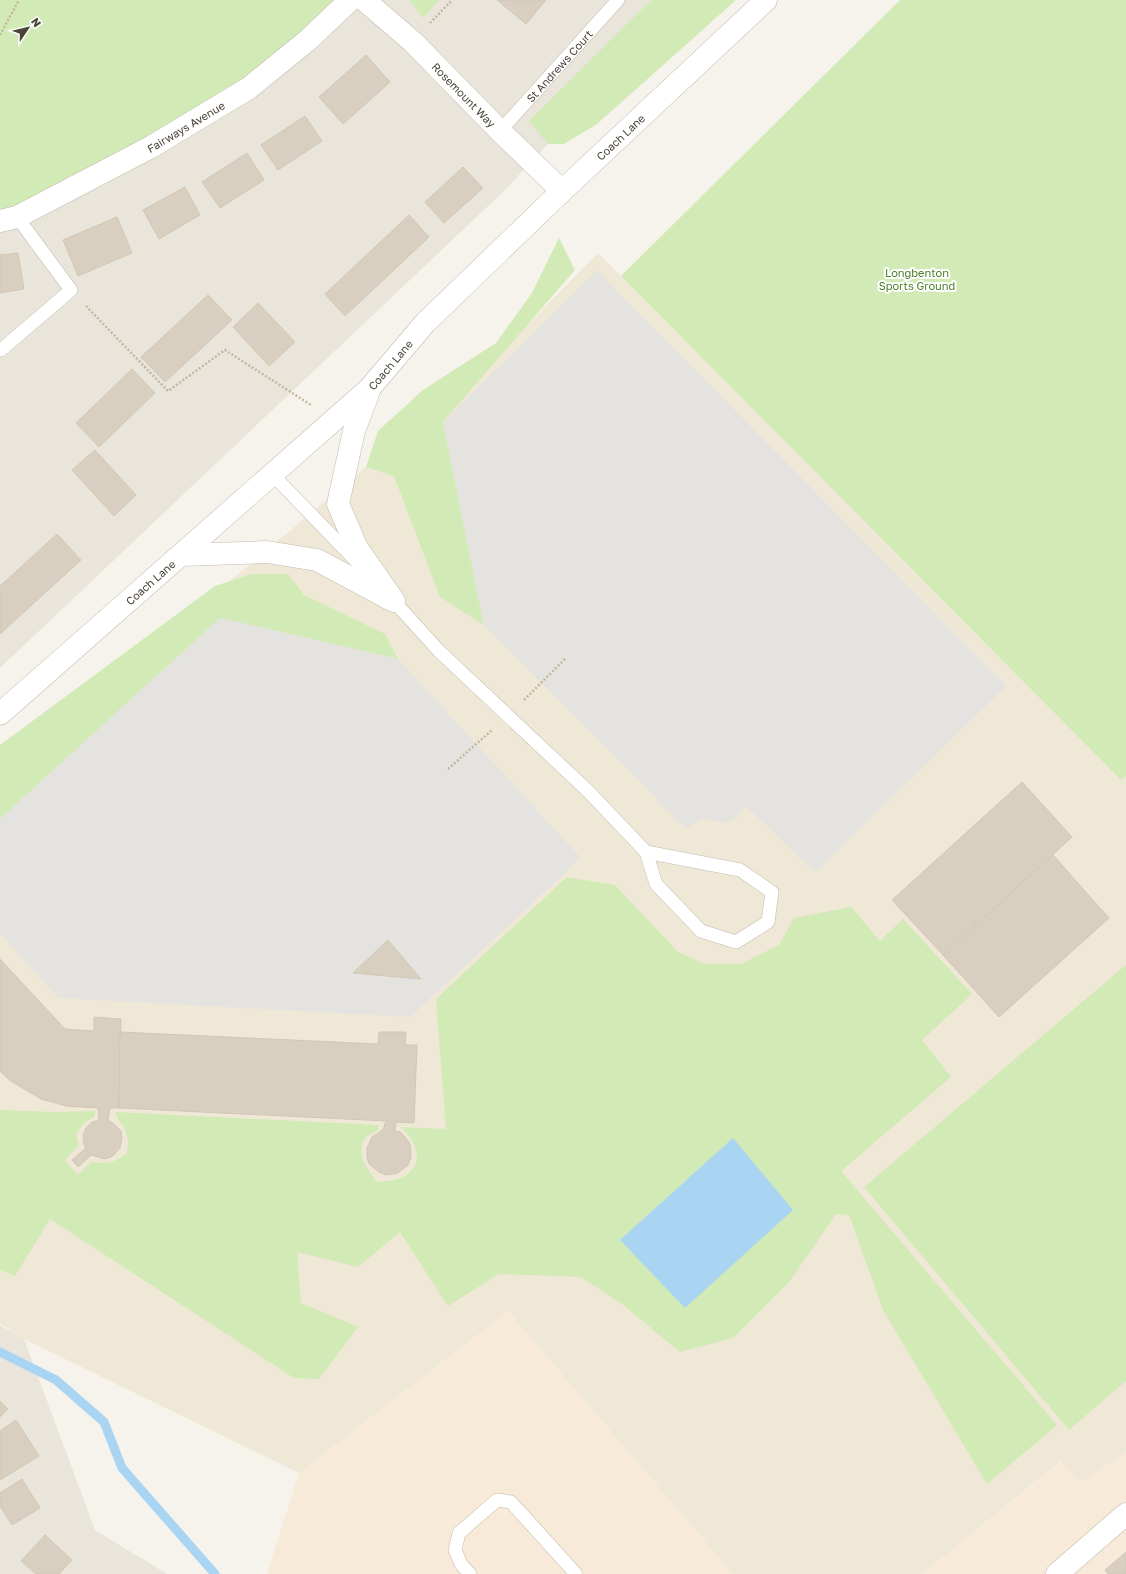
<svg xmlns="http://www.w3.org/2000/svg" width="1126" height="1574" font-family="'Golos Text',sans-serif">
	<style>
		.residential { fill: #eae5da }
		.commercial { fill: #f7ead8 }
		.education { fill: #efe8d6 }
		.green { fill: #d2eab5 }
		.parking { fill: #e5e3e0 }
		.water { fill: #a9d4f2 }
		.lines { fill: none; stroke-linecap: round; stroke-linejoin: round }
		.stream { stroke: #a9d4f2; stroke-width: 9 }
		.building { fill: #d8cfc1; stroke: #d3c7b4 }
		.service-casing { stroke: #c2bbae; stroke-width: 14 }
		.minor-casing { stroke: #c2bbae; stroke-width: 23 }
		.tertiary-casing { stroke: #c2bbae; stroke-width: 23 }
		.path { stroke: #c4b79f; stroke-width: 2.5; stroke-dasharray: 2 2; stroke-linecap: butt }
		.service { stroke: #fff; stroke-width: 13 }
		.minor { stroke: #fff; stroke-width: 22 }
		.tertiary { stroke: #fff; stroke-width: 22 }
		.labels { text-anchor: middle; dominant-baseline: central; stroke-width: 4; stroke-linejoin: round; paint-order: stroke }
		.street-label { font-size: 11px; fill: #4b4439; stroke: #fff }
		.park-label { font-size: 11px; fill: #4a7f2a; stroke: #fff }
	</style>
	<rect width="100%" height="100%" fill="#f6f3ec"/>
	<g class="residential">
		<polygon points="0,0 682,0 504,191 0,668"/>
		<polygon points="0,1325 24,1339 95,1530 167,1574 0,1574"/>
	</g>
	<g class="commercial">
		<polygon points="508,1311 733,1574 267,1574 299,1473"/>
		<polygon points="1126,1452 1126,1574 922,1574 1062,1461 1082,1483"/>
	</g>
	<polygon class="education" points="598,253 1121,780 1126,776 1126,1452 1081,1483 1061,1461 922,1574 733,1574 508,1311 299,1473 24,1339 0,1323 0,761 135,660 366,467 470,383"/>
	<g class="green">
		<polygon points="0,0 350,0 249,88 0,221"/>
		<polygon points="409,0 439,0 423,18"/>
		<polygon points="651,0 736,0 597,124 564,144 548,144 529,121"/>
		<polygon points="900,0 1126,0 1126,776 1121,780 621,276"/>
		<polygon points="559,238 575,270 443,422 484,625 440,597 394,476 366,467 378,431 423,390 496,343 532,293"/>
		<polygon points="252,574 288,574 304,595 385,634 398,659 220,618 0,819 0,745 215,586"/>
		<path d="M 567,877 L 615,885 L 678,952 L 705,964 L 741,964 L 779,945 L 794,918 L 851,907 L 880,941 L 903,919 L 972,994 L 922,1040 L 951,1077 L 841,1171 L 1057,1425 L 987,1484 L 883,1310 L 849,1215 L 836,1214 L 790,1281 L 733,1338 L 680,1352 L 622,1304 L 581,1277 L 499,1274 L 448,1306 L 400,1232 L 358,1267 L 297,1252 L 301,1303 L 358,1327 L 319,1379 L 294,1378 L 50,1219 L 15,1276 L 0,1270 L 0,1110 L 55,1112 L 95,1111 L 95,1116 L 83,1124 L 76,1135 L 79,1146 L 65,1160 L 78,1175 L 91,1162 C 108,1164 113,1163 127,1153 C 128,1145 129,1138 125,1130 C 123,1123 116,1120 116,1112 L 378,1125 L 378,1130 C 375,1132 370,1134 367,1136 C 353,1150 367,1170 377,1182 C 386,1181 397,1181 405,1176 C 426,1162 416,1141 401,1127 L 446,1129 L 436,999 Z"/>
		<polygon points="1126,965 1126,1381 1069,1430 864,1187"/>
	</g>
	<g class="parking">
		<polygon points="597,270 1006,686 815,872 748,808 744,808 737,818 725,823 701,818 686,829 484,625 443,422"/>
		<polygon points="220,618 398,659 581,858 410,1017 59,998 0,934 0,819"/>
	</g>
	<polygon class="water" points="733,1138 793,1210 685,1308 620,1240"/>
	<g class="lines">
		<polyline class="stream" points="0,1352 56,1380 104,1422 122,1468 215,1574"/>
	</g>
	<g class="building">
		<polygon points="497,0 546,0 526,24"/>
		<polygon points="366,55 390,82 343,124 319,97"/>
		<polygon points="305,116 322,141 278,170 261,145"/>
		<polygon points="247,153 264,180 220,208 202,182"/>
		<polygon points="463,167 483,188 444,223 425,202"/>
		<polygon points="185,187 200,215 159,239 143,210"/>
		<polygon points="409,215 429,237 345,316 325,294"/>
		<polygon points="117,217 132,253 78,276 63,240"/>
		<polygon points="18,253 24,289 0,293 0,255"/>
		<polygon points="208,295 232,320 165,382 141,357"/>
		<polygon points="258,303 295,342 269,366 233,327"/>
		<polygon points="132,369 155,393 99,447 76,423"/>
		<polygon points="95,450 136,495 114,516 72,470"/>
		<polygon points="57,534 81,560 0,634 0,586"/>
		<polygon points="1022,782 1072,837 943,955 892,900"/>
		<polygon points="1053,855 1109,918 999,1017 943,955"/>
		<polygon points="388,940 421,979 353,973"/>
		<polygon points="0,959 65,1029 94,1031 94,1017 121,1019 119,1108 110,1108 108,1120 114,1124 121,1131 122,1139 120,1148 113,1156 105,1159 91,1155 78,1167 72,1160 86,1148 84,1145 83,1135 86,1128 92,1122 99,1120 98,1108 66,1106 41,1099 9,1080 0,1071"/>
		<polygon points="120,1032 378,1044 379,1032 406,1032 405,1045 417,1045 414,1123 396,1122 395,1131 400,1132 406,1138 410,1144 411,1157 408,1165 398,1173 386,1175 379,1172 369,1164 367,1157 367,1148 372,1137 383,1130 386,1121 119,1108"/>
		<polygon points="0,1401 8,1409 0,1417"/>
		<polygon points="16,1420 39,1456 0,1480 0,1431"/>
		<polygon points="22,1479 40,1508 12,1525 0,1506 0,1493"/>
		<polygon points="45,1535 72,1560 59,1574 36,1574 21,1561"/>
		<polygon points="1126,1552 1126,1574 1108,1574 1105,1570"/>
	</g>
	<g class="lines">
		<defs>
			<g id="service">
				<path id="s1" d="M 500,131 L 618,0"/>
				<polyline points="1,350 71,290 17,217"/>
				<polyline points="273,475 359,564"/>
				<polyline points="390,597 439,651 588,791 646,852 656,884 701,931 736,942 768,922 772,892 740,870 646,852"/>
				<polyline points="470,1574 461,1564 455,1550 459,1533 497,1500 511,1502 576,1574"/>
			</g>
			<g id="minor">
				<path id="s2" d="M 364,0 L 413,42 L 500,131 L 562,191"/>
				<path id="s3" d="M 0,221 L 17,217 L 151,147 L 249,88 L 308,40 L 350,0"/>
				<polyline points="1057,1574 1126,1514"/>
			</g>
			<g id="tertiary">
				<polyline points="368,394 354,431 338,504 357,548 394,601"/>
				<polyline points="182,555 267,552 317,560 390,599"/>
				<path id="s4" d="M 0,714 L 369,389 L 425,323 L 562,191 L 766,0"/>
			</g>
		</defs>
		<use href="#service" class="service-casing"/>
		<use href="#minor" class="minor-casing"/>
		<use href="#tertiary" class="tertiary-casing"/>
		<g class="path">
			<polyline points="430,23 452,0"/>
			<polyline points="0,35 19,0"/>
			<polyline points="86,306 168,391 225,350 311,405"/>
			<polyline points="524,700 566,658"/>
			<polyline points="448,769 492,730"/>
		</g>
		<use href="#service" class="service"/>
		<use href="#minor" class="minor"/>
		<use href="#tertiary" class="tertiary"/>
	</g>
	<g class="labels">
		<g class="street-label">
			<text stroke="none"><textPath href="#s1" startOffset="88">St Andrews Court</textPath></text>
			<text stroke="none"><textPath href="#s2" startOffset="138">Rosemount Way</textPath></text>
			<text stroke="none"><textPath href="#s3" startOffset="209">Fairways Avenue</textPath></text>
			<text stroke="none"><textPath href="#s4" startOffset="848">Coach Lane</textPath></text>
			<text stroke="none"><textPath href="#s4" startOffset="524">Coach Lane</textPath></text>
			<text stroke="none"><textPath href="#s4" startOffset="200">Coach Lane</textPath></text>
		</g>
		<g class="park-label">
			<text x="917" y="272">Longbenton<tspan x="917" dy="13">Sports Ground</tspan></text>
		</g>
	</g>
	<g transform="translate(28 28) rotate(55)" stroke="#ffffff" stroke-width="3" paint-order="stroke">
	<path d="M0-3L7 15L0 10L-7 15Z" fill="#4b4439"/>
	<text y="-6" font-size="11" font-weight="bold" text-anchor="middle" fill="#4b4439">N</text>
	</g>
</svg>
